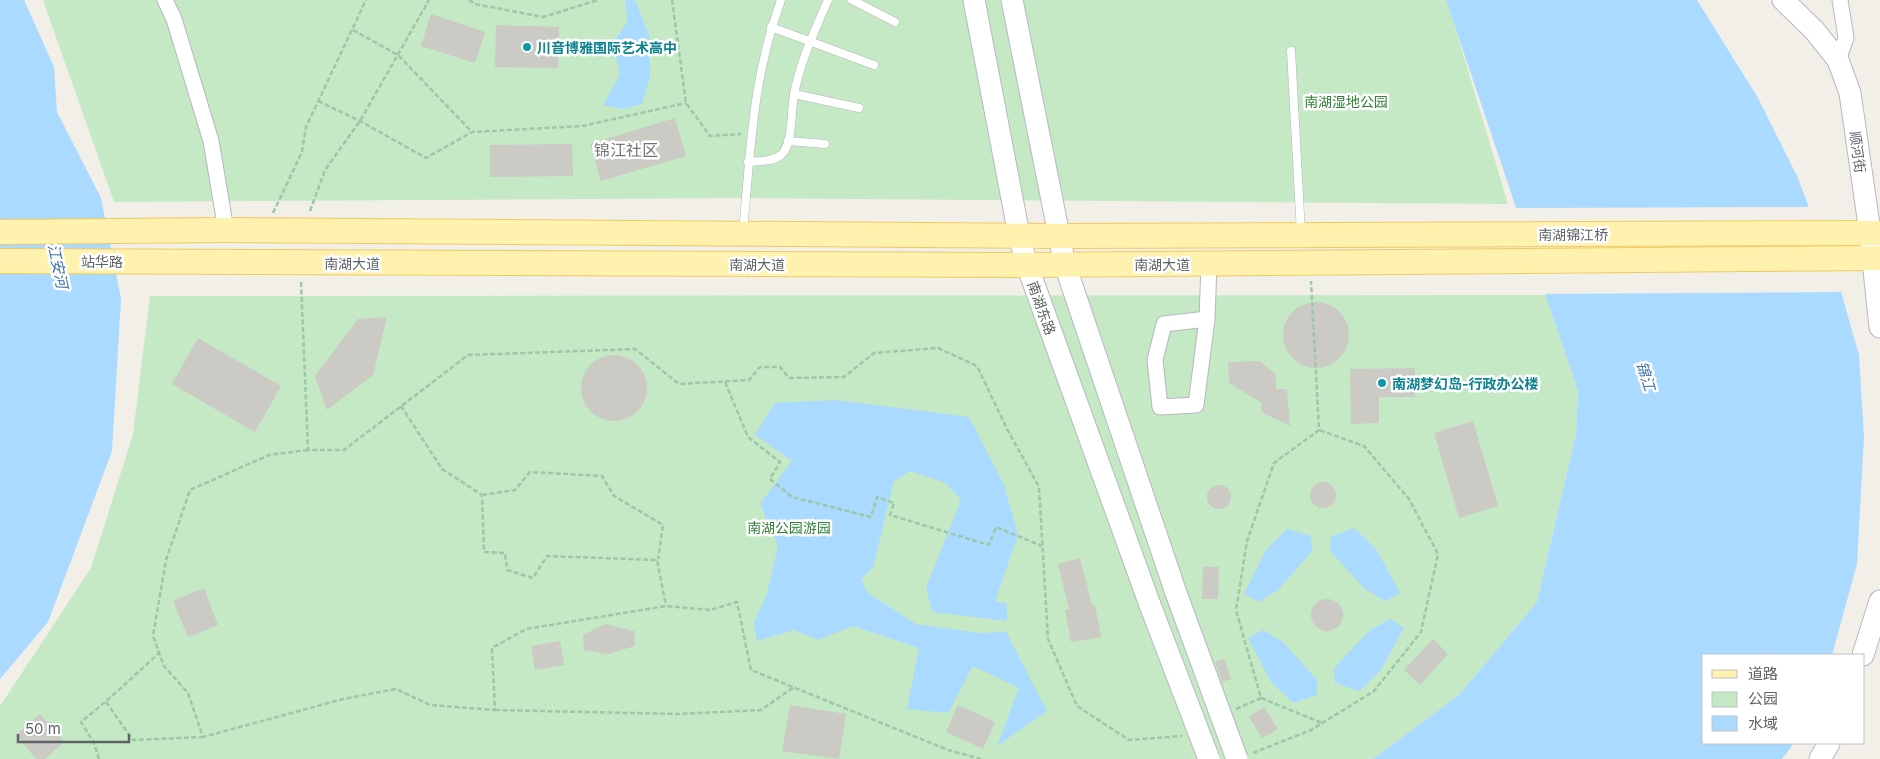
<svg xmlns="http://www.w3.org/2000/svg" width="1880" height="759" font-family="Inter,'Noto Sans SC',sans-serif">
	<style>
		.green { fill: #c5e8c5 }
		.water { fill: #aadaff }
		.pier { fill: #f1efe8 }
		.building { fill: #cccac5 }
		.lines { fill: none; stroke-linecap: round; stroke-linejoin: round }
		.lane-casing { stroke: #b5b8bc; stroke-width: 9 }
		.street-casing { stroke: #b5b8bc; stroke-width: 17 }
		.secondary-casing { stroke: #b6babf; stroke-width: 23 }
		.primary-casing { stroke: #f2c960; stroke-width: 26 }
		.path { stroke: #9cc7a9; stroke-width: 2.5; stroke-dasharray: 5 2.5; stroke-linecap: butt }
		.lane { stroke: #fff; stroke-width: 8 }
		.street { stroke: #fff; stroke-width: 15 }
		.secondary { stroke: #fff; stroke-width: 21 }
		.primary { stroke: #fff2af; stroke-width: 24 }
		.secondary-bridge-casing { stroke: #b6babf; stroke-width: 23; stroke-linecap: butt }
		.secondary-bridge { stroke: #fff; stroke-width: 21 }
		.culture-dot { fill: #0f9aa8; stroke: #fff; stroke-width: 2 }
		.labels { text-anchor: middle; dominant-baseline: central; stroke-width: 5; stroke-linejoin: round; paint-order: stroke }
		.culture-label { font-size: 14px; font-weight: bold; fill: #0d838f; stroke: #fff; text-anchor: start }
		.park-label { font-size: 14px; fill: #348238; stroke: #fff }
		.street-label { font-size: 14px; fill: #5f6368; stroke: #fff }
		.water-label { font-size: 15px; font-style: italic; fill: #4174aa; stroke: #fff }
		.quarter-label { font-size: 16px; fill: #70757a; stroke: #fff }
	</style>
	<rect width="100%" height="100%" fill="#f1efe8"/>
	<g class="green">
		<polygon points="43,0 1447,0 1508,204 746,198 114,202"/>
		<polygon points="1546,295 1578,391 1576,434 1537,602 1459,695 1373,759 0,759 0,706 91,568 133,434 150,296"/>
	</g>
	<g class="water">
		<polygon points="0,0 24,0 54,67 57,112 101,198 121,299 112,451 48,622 0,679"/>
		<polygon points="625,0 635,0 649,35 650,77 642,104 622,109 603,105 620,75 613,43 628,21"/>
		<polygon points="1446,0 1697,0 1758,98 1797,176 1840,288 1859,355 1864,437 1857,564 1832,655 1704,655 1704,743 1794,743 1782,759 1373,759 1459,695 1537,602 1576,434 1578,391"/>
		<polygon points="836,400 969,417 1004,485 1018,535 995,601 1007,604 1007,621 932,612 926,588 961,500 946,483 910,471 894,481 873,567 861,580 868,593 916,624 979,633 1006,632 1047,711 997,746 1019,688 973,666 948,713 907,709 919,648 853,626 818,640 794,630 757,641 754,623 767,593 778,546 760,504 792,461 755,435 775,403"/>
		<polygon points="1354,528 1376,549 1400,593 1385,601 1365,589 1330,551 1331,537"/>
		<polygon points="1287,529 1311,536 1312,551 1279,589 1259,602 1244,594 1266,550"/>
		<polygon points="1390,619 1404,628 1380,671 1359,691 1335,683 1334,668 1369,631"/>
		<polygon points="1263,630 1283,642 1317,680 1317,695 1293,703 1271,682 1248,638"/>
	</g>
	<polygon class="pier" points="1811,207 1843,292 1543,294 1514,208"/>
	<g class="building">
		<polygon points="431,14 485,32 475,63 421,46"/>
		<polygon points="496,25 559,27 558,68 495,67"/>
		<polygon points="675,118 686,156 601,181 590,144"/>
		<polygon points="572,144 573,176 490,177 490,145"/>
		<circle cx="1316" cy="335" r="33"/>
		<polygon points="387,317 373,375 327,410 315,376 358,319"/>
		<polygon points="198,338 281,386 255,432 172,384"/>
		<circle cx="614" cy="388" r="33"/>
		<polygon points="1260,361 1276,375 1276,389 1287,389 1290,426 1261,412 1262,403 1229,383 1228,362"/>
		<polygon points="1415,368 1415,397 1379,397 1379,423 1351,424 1350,369"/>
		<polygon points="1473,421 1498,506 1459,518 1434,433"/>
		<circle cx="1323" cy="495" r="13"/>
		<circle cx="1219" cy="497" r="12"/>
		<polygon points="1080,558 1092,605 1095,605 1101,637 1071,642 1065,610 1069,609 1058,564"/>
		<polygon points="1203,567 1219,567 1218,599 1202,599"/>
		<polygon points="204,588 218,625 188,637 173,601"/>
		<circle cx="1327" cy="615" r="16"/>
		<polygon points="605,624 634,631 635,646 608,654 584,650 583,635"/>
		<polygon points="1433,639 1448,654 1420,685 1404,670"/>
		<polygon points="560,641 564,665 535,670 531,646"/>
		<polygon points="1224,659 1231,679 1222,682 1215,662"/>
		<polygon points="790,705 846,714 839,759 782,751"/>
		<polygon points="958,705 995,722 983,749 946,732"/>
		<polygon points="1264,707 1278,729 1262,738 1249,717"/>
		<polygon points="40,714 64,742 45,759 36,759 16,735"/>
	</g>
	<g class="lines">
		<defs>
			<g id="lane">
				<polyline points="852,0 895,22"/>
				<polyline points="771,27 874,65"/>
				<polyline points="1291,51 1301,233"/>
				<polyline points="794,94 859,108"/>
				<polyline points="788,141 825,144"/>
				<path d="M 748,162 C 759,161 772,162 781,155 C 793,145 791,110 794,95 C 800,62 815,30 828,0"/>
				<path d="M 743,231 C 751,148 752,80 781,0"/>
			</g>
			<g id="street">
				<polyline points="165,0 174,19 211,141 226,230"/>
				<polyline points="1838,60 1846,38 1840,0"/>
				<polyline points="1207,319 1164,324 1155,360 1160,407 1196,405 1207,319 1209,264"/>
			</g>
			<g id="secondary">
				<polyline points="974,0 1019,235 1027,265 1150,605"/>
				<polyline points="1012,0 1065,265 1176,593"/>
				<polyline points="1783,0 1814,30 1838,60 1850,93 1870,232 1880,327"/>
				<polyline points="1863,655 1880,601"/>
				<polyline points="1820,759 1829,743"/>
			</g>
			<g id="primary">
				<polyline points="0,232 226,230 1059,236 1880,233"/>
				<polyline points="0,261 1027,265 1880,258"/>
			</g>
		</defs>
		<use href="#lane" class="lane-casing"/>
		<use href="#street" class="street-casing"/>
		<use href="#secondary" class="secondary-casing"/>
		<use href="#primary" class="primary-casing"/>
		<g class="path">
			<polyline points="469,0 475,4 543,17 598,0"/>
			<polyline points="672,0 686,103 710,136 741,134"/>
			<polyline points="353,30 398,55 472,132"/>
			<polyline points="318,101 360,121 426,158 472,132 582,126 686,103"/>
			<polyline points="310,211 325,170 360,121 429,0"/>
			<polyline points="273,213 302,152 306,127 366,0"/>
			<polyline points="301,282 308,450 344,450 468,355 635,349 679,384 749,380 760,367 780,367 789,378 844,377 874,353 938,348 977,366 1007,429 1039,487 1048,639 1077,706 1129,740 1182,736"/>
			<polyline points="725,382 748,437 780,462 770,479 792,497 871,517 877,497 894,503 890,515 989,545 996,527 1042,546"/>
			<polyline points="401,406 442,469 482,495 484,552 505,553 507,570 533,578 547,556 657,560 666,606"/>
			<polyline points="308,450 269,455 190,490 166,560 153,636 164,666 188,693 203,737 343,699 396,689 430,705 495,710 492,648 526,629 666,606 710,610 737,602 751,670 948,750 981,759"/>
			<polyline points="482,495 515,490 530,472 602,476 614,496 663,525 658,559"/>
			<polyline points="1261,698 1322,723"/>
			<polyline points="106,702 133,740 203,737"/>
			<polyline points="1236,709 1261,698 1236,610 1247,541 1274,463 1319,430 1311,281"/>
			<polyline points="495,710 679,714 761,710 794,687"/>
			<polyline points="1253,753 1311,730 1374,691 1421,632 1438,554 1409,499 1364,446 1319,430"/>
			<polyline points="99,759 94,743 81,722 111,697 159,653"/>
		</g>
		<use href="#lane" class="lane"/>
		<use href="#street" class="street"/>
		<use href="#secondary" class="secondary"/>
		<use href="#primary" class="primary"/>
		<defs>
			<g id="secondary-bridge">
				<polyline points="1176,593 1237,759"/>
				<polyline points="1150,605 1209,759"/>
			</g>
		</defs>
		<use href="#secondary-bridge" class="secondary-bridge-casing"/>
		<use href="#secondary-bridge" class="secondary-bridge"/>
	</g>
	<g class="culture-dot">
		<circle cx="527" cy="47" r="5"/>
		<circle cx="1382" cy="383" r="5"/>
	</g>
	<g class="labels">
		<g class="culture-label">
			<text x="537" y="47">川音博雅国际艺术高中</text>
			<text x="1392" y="383">南湖梦幻岛-行政办公楼</text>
		</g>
		<g class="park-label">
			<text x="1346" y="101">南湖湿地公园</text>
			<text x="789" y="527">南湖公园游园</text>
		</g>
		<g class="street-label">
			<text transform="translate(1858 152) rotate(82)">顺河街</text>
			<text x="1573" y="234">南湖锦江桥</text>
			<text x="102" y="261">站华路</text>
			<text x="352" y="263">南湖大道</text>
			<text x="757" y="264">南湖大道</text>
			<text x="1162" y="264">南湖大道</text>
			<text transform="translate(1042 308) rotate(70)">南湖东路</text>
		</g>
		<g class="water-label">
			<text transform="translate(58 266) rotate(78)">江安河</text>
			<text transform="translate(1646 376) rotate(73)">锦江</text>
		</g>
		<g class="quarter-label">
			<text x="626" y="150">锦江社区</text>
		</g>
	</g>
	<rect x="1702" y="654" width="162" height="90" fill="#ffffff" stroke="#bfc1c3"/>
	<rect x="1712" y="670" width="25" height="8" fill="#fff2af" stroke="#bfc1c3"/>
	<text x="1748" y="679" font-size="15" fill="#5f6368">道路</text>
	<rect x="1712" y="692" width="25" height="15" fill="#c5e8c5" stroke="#bfc1c3"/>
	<text x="1748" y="704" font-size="15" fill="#5f6368">公园</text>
	<rect x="1712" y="716" width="25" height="15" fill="#aadaff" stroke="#bfc1c3"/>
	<text x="1748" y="729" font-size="15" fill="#5f6368">水域</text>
	<path d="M18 734v8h111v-8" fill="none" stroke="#5f6368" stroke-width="2.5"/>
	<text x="25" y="734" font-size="15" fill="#5f6368" stroke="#ffffff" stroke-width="4" paint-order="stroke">50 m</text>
</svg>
